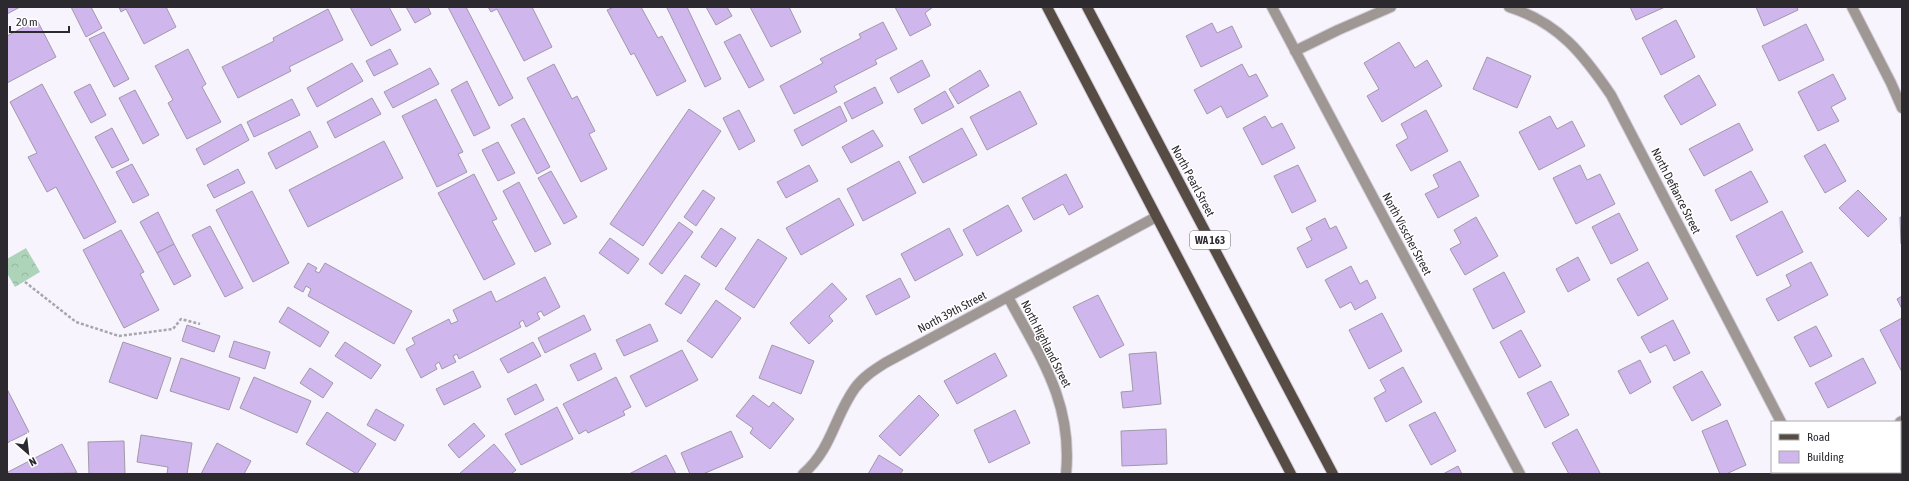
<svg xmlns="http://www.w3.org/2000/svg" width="1909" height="481" font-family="'Asap Condensed',sans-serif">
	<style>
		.park { fill: url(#park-crowns) }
		.building { fill: #cfb7ee; stroke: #a099a9 }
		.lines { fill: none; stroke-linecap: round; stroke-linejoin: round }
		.minor-casing { stroke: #d3cfd9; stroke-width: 12 }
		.major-casing { stroke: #d3cfd9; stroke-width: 12 }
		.path { stroke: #a8a5ad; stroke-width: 2.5; stroke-dasharray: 3 2; stroke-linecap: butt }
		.minor { stroke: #9e9793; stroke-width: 10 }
		.major { stroke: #574c44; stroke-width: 10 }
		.labels { text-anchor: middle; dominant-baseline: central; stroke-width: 3; stroke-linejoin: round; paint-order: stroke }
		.shield { fill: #fff; stroke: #6b696d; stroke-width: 1 }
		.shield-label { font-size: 11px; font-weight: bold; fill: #2c292f }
		.street-label { font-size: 12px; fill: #2c292f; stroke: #fff }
	</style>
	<defs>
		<pattern id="park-crowns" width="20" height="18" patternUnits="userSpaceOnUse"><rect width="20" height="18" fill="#add4b8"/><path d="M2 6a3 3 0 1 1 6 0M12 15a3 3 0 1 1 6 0" fill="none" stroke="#95b69e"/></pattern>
	</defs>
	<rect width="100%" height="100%" fill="#f8f4fe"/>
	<polygon class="park" points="26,248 40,272 15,287 7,273 7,259"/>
	<g class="building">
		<polygon points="7,7 20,7 7,14"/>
		<polygon points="71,7 91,7 102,28 86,37"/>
		<polygon points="119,7 166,7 176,27 144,44 126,9 121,12"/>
		<polygon points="350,7 389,7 401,30 371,46"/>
		<polygon points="406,7 428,7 431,14 415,23"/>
		<polygon points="448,7 466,7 513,98 499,106"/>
		<polygon points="488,7 532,7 552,47 524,61 497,9 491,12"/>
		<polygon points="614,7 641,7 658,38 662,36 686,81 657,96 634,53 631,55 607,10"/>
		<polygon points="669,7 687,7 721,79 705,87 667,8"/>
		<polygon points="706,7 727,7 732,16 716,25"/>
		<polygon points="750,7 789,7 801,32 771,47"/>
		<polygon points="895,7 933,7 925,13 931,25 910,36"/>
		<polygon points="1630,7 1665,7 1636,20"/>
		<polygon points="1756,7 1797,7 1798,10 1764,26"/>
		<polygon points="328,9 343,40 289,67 291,71 238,98 222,67 274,41 273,38"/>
		<polygon points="37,20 56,57 7,83 7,36"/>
		<polygon points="1676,20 1695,57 1661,75 1642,38"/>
		<polygon points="883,22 897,49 875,60 877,64 834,86 837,92 794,114 780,86 823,63 820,59 861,38 859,34"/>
		<polygon points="1212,23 1217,33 1232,26 1242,47 1201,67 1186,36"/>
		<polygon points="1806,24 1824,60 1779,81 1762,46"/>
		<polygon points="104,32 129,79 114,87 89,39"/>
		<polygon points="740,34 764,80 749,88 724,42"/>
		<polygon points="1399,42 1415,68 1427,60 1442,86 1382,122 1367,96 1379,89 1364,63"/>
		<polygon points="188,49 206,84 202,87 221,122 187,139 168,103 173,100 155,66"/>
		<polygon points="390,49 398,64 374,76 366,61"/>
		<polygon points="1487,57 1531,76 1517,108 1473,89"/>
		<polygon points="922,60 930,76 898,93 890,78"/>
		<polygon points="352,63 363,81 317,107 307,88"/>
		<polygon points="554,64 572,99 577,96 595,131 589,134 607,169 581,182 527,78"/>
		<polygon points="1242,64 1249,77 1256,74 1268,96 1227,118 1221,106 1207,114 1194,90"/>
		<polygon points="430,68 439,84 393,108 384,92"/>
		<polygon points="980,70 989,86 958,104 949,89"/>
		<polygon points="1833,74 1846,99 1831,107 1839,121 1818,131 1798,92"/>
		<polygon points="1699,75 1716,105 1681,125 1664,96"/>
		<polygon points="467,81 490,128 474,136 451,90"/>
		<polygon points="42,84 116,222 84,239 56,187 47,192 28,157 37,153 10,102"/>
		<polygon points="90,84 106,115 91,123 74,92"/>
		<polygon points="875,87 883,103 852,119 844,103"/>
		<polygon points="135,90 159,135 143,144 119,98"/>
		<polygon points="945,91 954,107 922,124 914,109"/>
		<polygon points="1020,91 1037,124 987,150 970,117"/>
		<polygon points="372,98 381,114 335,138 327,122"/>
		<polygon points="292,99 300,115 254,137 247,122"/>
		<polygon points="436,99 463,152 458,154 467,172 437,187 402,116"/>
		<polygon points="840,106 847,121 802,146 794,130"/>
		<polygon points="689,109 721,131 643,246 610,224"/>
		<polygon points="739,110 755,141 739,150 723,118"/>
		<polygon points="1426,110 1448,151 1411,171 1396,145 1408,138 1401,124"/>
		<polygon points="1265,116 1272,128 1282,123 1295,148 1262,165 1243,128"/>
		<polygon points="1550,116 1557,129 1572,121 1585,146 1539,170 1519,132"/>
		<polygon points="524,118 550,167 537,174 511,125"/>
		<polygon points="1739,123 1753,150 1704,176 1689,149"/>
		<polygon points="241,124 249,140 204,165 196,149"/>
		<polygon points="112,128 129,160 112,168 95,137"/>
		<polygon points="962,128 977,155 923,183 909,157"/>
		<polygon points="873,130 883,146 851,163 842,147"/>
		<polygon points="310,131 318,147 276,169 268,153"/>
		<polygon points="384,141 403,178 308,227 289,190"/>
		<polygon points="498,142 515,173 498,181 482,150"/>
		<polygon points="1825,144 1846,181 1825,193 1804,156"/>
		<polygon points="899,161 916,193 863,221 847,189"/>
		<polygon points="1460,161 1479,196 1438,218 1425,194 1439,187 1433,175"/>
		<polygon points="132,164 149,195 133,203 116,172"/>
		<polygon points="809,165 818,181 786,198 777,182"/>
		<polygon points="1298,165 1316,201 1292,213 1274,176"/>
		<polygon points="1580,165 1587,180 1600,174 1615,204 1576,224 1553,178"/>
		<polygon points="238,169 245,183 214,198 207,185"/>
		<polygon points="551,171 577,217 564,224 538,178"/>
		<polygon points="1751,171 1768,202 1731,221 1715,190"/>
		<polygon points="474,174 497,219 492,221 515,264 484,280 438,193"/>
		<polygon points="1066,174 1083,207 1069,215 1063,204 1034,220 1022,198"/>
		<polygon points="519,182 551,244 535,252 503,191"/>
		<polygon points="703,190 715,198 696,226 684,217"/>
		<polygon points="1858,190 1887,219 1868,237 1839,208"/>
		<polygon points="252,191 289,263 253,282 216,210"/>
		<polygon points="839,198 854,225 801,255 786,228"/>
		<polygon points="1008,205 1022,231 977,256 963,230"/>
		<polygon points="1782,211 1803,252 1757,276 1736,236"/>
		<polygon points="158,212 174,244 157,253 140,222"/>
		<polygon points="1619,213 1638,250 1611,264 1592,227"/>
		<polygon points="1476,217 1498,256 1465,275 1450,249 1461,243 1454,230"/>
		<polygon points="1900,217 1902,217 1902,244 1901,244"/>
		<polygon points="1325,218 1330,229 1336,226 1347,248 1307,268 1297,248 1312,240 1306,228"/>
		<polygon points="679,222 693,232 662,274 649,264"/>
		<polygon points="210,226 243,288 225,297 192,235"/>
		<polygon points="721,228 736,238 716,267 701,257"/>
		<polygon points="949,228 963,255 915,281 901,254"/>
		<polygon points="121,230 144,272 140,274 159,310 124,328 83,250"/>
		<polygon points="610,238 639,259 628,274 599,253"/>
		<polygon points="758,239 787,258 754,308 725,289"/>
		<polygon points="174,244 191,276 174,285 157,253"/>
		<polygon points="1578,257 1590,280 1568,292 1556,269"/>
		<polygon points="1648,262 1668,299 1638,316 1617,279"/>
		<polygon points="1811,262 1828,295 1778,321 1766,299 1791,286 1786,275"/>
		<polygon points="308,263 317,268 315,271 319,273 325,263 412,311 394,344 308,296 311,289 306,286 303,292 294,287"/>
		<polygon points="1351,266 1360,284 1367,280 1376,298 1355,310 1351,302 1340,308 1325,280"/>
		<polygon points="1504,272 1525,312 1493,329 1473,289"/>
		<polygon points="685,275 700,284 681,314 665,304"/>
		<polygon points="545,277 560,307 544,316 541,311 537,313 540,319 526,327 523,320 519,323 521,327 459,359 457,354 453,356 456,362 442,369 439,362 435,365 437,369 421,378 406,349 415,344 412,338 449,319 451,324 458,321 453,310 491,291 496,302"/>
		<polygon points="900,278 910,297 876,315 866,296"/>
		<polygon points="832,283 847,299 829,316 833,321 809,344 790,323"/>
		<polygon points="1098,295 1124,345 1100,358 1073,307"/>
		<polygon points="1902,296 1902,309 1897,299"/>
		<polygon points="716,300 741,318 712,358 687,341"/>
		<polygon points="288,307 329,332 320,347 279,322"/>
		<polygon points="1382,313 1402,351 1369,369 1349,330"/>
		<polygon points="584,315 591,330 545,353 538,338"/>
		<polygon points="1902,318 1902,372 1880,330"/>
		<polygon points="1673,320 1690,353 1674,361 1666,345 1650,353 1641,337"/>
		<polygon points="650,324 658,341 624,356 616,340"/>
		<polygon points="187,325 220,336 214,352 182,341"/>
		<polygon points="1816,326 1832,356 1810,367 1794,337"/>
		<polygon points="1521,330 1541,366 1519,378 1500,342"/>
		<polygon points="234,341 270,352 265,369 229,357"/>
		<polygon points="123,342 171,358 157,399 109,382"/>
		<polygon points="345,342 381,365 371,379 335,356"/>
		<polygon points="533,342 541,356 508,373 500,359"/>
		<polygon points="772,345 814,361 801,394 759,378"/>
		<polygon points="682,350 698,380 646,407 630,376"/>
		<polygon points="1156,352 1161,404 1123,408 1121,392 1133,391 1129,354"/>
		<polygon points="595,353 602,369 578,381 570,365"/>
		<polygon points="995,353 1007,376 957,404 944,381"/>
		<polygon points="181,358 240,378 229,410 170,391"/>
		<polygon points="1863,358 1876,383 1828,408 1815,383"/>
		<polygon points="1640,360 1651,382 1630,394 1618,371"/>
		<polygon points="1403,367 1422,402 1386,422 1374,398 1386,391 1380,380"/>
		<polygon points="310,368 333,383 323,398 300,383"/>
		<polygon points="473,371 481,387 444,405 436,389"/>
		<polygon points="1702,371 1721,405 1692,421 1673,387"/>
		<polygon points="254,377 311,401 297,433 240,408"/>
		<polygon points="616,377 631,407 623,411 625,415 588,433 586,430 579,434 563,404"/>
		<polygon points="1551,381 1569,415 1545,428 1527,393"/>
		<polygon points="536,384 544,400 515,415 507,399"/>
		<polygon points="7,389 29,432 7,443"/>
		<polygon points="753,395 769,407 773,402 794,419 770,449 750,433 753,428 736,416"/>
		<polygon points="919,395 939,415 900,456 879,436"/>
		<polygon points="557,407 573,439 521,465 505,434"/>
		<polygon points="376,409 404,425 395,441 367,425"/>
		<polygon points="1015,410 1030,443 989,463 974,430"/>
		<polygon points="327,412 376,444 357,474 306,444"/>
		<polygon points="1435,412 1456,451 1431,465 1409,425"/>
		<polygon points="1727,420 1746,465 1726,474 1720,474 1702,431"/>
		<polygon points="474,423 485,436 459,458 448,445"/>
		<polygon points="1166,429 1167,464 1122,466 1121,431"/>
		<polygon points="1577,429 1600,473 1597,474 1569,474 1552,443"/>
		<polygon points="731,431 743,457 703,474 690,474 681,453"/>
		<polygon points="141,435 192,443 187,474 167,474 168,467 137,462"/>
		<polygon points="124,441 125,474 89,474 88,442"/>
		<polygon points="217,443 251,461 244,474 201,474"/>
		<polygon points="62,444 77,473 9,474 8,472"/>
		<polygon points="494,444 516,470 511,474 459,474"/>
		<polygon points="666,455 676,474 629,474"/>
		<polygon points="879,455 903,470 900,474 868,474"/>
		<polygon points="1458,466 1462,474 1443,474"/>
	</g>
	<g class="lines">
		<defs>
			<g id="minor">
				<polyline points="1272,7 1520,474"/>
				<path d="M 1509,7 C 1559,23 1583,54 1611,95 L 1781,422"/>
				<polyline points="1852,7 1891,83 1902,108"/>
				<polyline points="1295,51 1338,30 1391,7"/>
				<path d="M 1008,297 C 1040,357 1073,402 1066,474"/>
				<polyline points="1900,422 1902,421"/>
				<path d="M 803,474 C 832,449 834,417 855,388 C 863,377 874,370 885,363 L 1156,217"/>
				<polyline points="1800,474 1804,472"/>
			</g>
			<g id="major">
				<polyline points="1047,7 1291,474"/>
				<polyline points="1087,7 1333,474"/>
			</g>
		</defs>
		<use href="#minor" class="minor-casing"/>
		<use href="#major" class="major-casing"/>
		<polyline class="path" points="25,282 76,322 119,336 173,329 181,319 200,324"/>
		<use href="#minor" class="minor"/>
		<use href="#major" class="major"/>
	</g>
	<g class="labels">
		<rect class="shield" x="1190" y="231" width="40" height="18" rx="3"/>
		<g class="shield-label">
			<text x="1210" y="240">WA 163</text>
		</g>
		<g class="street-label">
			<text transform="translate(1193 181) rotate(62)">North Pearl Street</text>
			<text transform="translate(1676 191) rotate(63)">North Defiance Street</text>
			<text transform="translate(1407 234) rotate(62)">North Visscher Street</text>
			<text transform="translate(952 312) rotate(-28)">North 39th Street</text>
			<text transform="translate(1046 344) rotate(63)">North Highland Street</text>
		</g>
	</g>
	<rect width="1909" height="481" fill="none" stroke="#2c292f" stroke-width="16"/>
	<rect x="1771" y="421" width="130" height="52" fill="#ffffff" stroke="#aba9ac"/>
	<rect x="1779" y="434" width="20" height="6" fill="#574c44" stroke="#aba9ac"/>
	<text x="1807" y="441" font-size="12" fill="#2c292f">Road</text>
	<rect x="1779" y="451" width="20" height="12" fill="#cfb7ee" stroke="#aba9ac"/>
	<text x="1807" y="461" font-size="12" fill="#2c292f">Building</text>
	<g transform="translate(28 453) rotate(152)" stroke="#ffffff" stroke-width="3" paint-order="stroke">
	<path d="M0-3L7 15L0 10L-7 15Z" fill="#2c292f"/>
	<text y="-6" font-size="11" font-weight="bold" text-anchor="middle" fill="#2c292f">N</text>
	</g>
	<path d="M10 26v6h59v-6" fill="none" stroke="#2c292f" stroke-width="2"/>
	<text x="16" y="26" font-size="12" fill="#2c292f" stroke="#ffffff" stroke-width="3" paint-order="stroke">20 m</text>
</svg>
